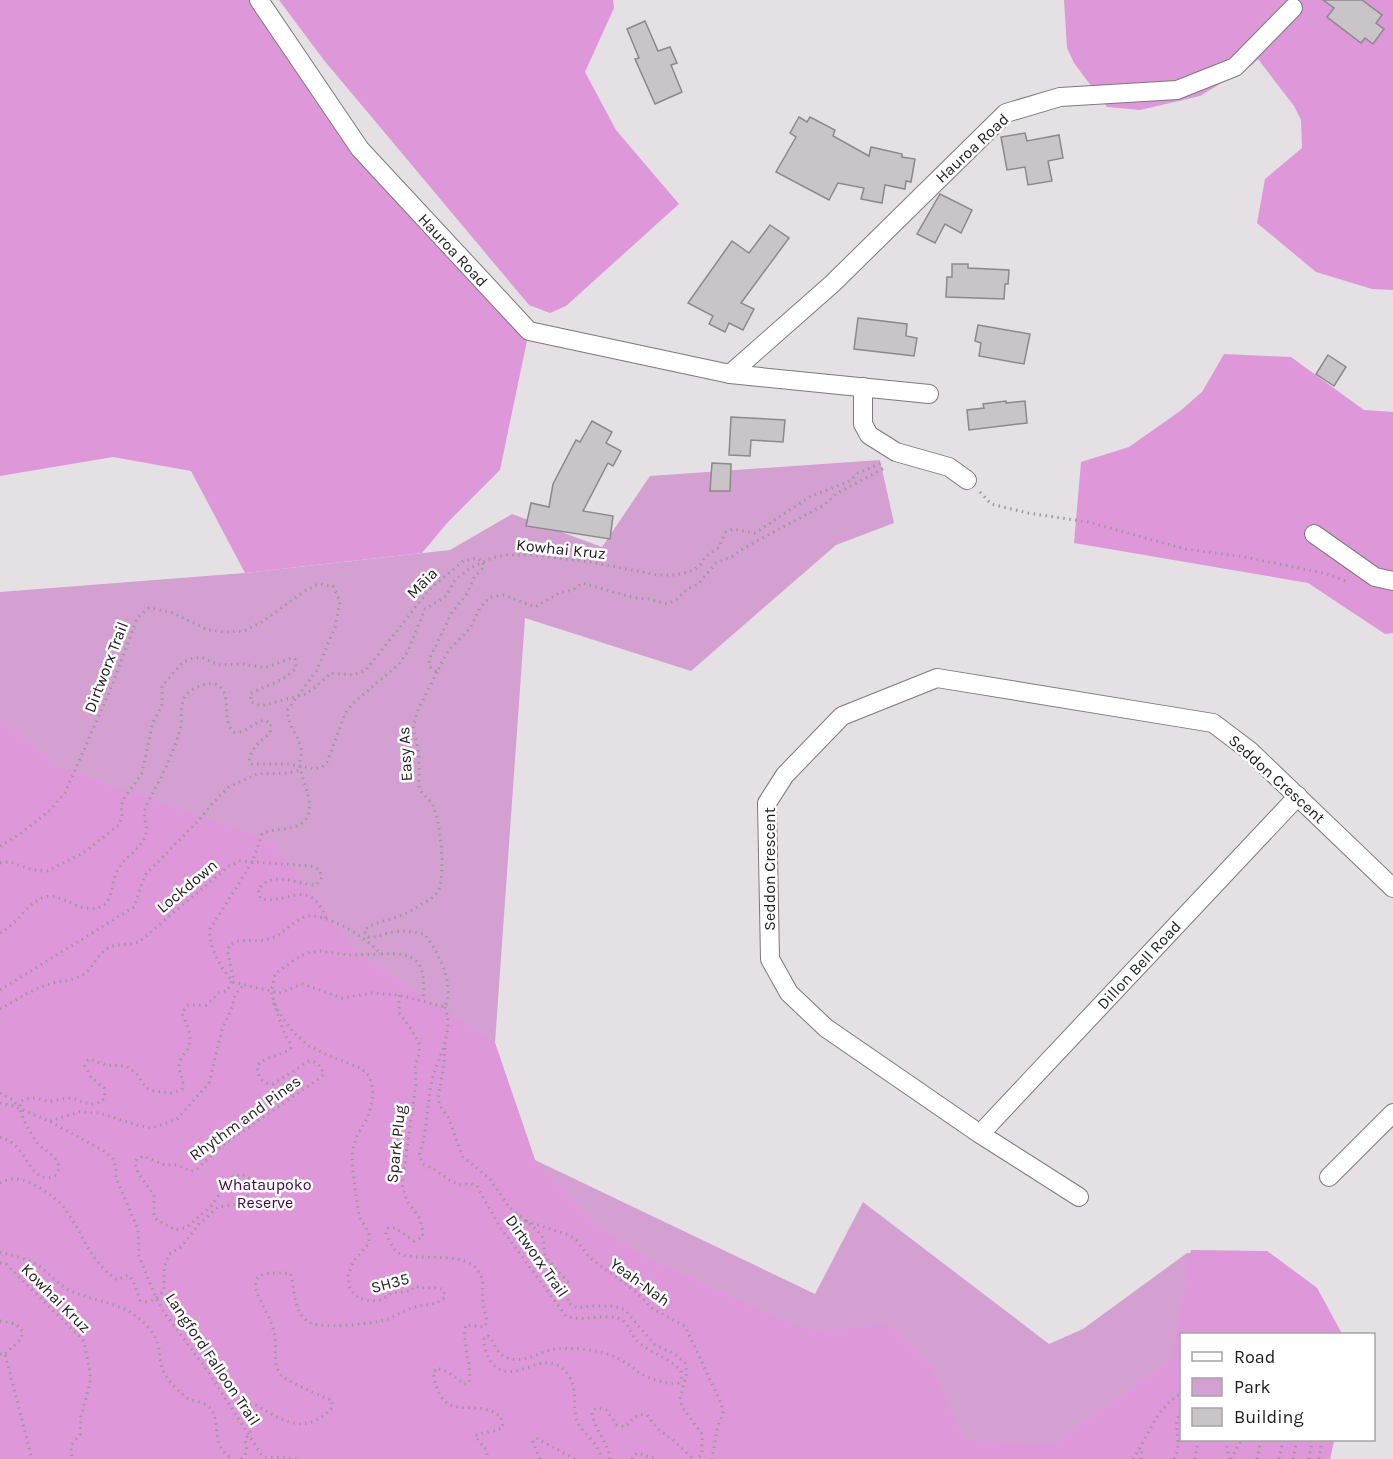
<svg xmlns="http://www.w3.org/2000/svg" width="1393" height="1459" font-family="Karla,sans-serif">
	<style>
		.green { fill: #d4a0d1 }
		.forest { fill: #de98da }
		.building { fill: #c8c4c8; stroke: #8c888c; stroke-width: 1.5 }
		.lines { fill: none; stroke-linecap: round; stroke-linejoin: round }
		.street-casing { stroke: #7d797c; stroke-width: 20 }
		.path { stroke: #9b989b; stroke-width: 3; stroke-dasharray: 1.5 4.5; stroke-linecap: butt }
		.street { stroke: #fff; stroke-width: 18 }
		.labels { text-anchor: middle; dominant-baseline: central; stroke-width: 5; stroke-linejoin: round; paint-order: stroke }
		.street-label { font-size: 16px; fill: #1d1b1c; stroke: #fff }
		.park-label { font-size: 16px; fill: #460545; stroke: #fff }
	</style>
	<rect width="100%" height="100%" fill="#e4e0e4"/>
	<polygon class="green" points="880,460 894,523 836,545 691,671 525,618 495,1043 535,1160 815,1294 863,1202 1049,1344 1083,1329 1187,1253 1267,1251 1317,1288 1342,1334 1182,1334 1182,1440 1334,1440 1330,1459 0,1459 0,592 245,573 450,550 512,514 602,547 650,476"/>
	<g class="forest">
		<polygon points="0,0 259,0 360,149 529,331 500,470 448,522 422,553 245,573 191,471 113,457 0,476"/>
		<polygon points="279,0 613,0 614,8 585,72 616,130 679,204 566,306 550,313 529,305 323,59"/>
		<polygon points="1064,0 1393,0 1393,290 1372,289 1316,272 1257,223 1265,179 1302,148 1301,120 1294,106 1258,59 1253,64 1200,96 1140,110 1107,107 1074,63 1067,48"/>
		<polygon points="1224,354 1291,357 1364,410 1393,412 1393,633 1385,634 1308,583 1074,543 1081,462 1129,447 1180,411 1202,392"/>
		<polygon points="0,719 56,766 273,842 358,954 495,1043 535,1160 593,1223 641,1255 770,1315 813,1331 888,1324 932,1367 963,1440 1053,1445 1172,1358 1191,1250 1267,1251 1317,1288 1342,1334 1182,1334 1182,1440 1334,1440 1330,1459 0,1459"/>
	</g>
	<g class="building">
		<polygon points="1323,0 1362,0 1382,15 1376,23 1384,29 1373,44 1365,38 1361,43 1327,17 1334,8"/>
		<polygon points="645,21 658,51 670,47 677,63 671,65 682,92 655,104 635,59 639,58 627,29"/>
		<polygon points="799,117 807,122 810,117 835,130 833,136 869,156 871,147 902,154 902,157 915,159 911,182 906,181 905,189 885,185 882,203 861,199 864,188 838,183 829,200 776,172 796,137 790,133"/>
		<polygon points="1025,133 1027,141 1059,135 1063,158 1048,161 1052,181 1028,185 1025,167 1007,170 1001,137"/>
		<polygon points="940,194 972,210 961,233 945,224 935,243 917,234"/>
		<polygon points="770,225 789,238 741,303 754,309 743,330 729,323 725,332 709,324 713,316 688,303 732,241 749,253"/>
		<polygon points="952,264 968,264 968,268 1009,270 1008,284 1005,284 1004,299 946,297 947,277 952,277"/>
		<polygon points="858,318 907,324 906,336 917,338 914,356 854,349"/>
		<polygon points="978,325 1030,334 1024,364 979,356 981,343 975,341"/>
		<polygon points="1328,355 1346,367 1334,386 1316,374"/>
		<polygon points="1006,401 1006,403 1025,401 1027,423 969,430 967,410 984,408 983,404"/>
		<polygon points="731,417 785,420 783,442 751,440 750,456 729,455"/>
		<polygon points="592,421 612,432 606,443 621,451 613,466 608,463 583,511 613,516 610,539 526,526 531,503 549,507 553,484 576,440 580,442"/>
		<polygon points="712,463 731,464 730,491 710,491"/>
	</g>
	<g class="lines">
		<defs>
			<g id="street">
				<polyline points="259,0 360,149 529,331 730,374 832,284 1006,113 1060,97 1177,90 1235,67 1293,8"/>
				<polyline points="730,374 929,394"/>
				<polyline points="863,387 863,424 869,435 896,452 949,467 967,480"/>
				<polyline points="1314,534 1375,577 1393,581"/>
				<polyline points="980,1134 1298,796"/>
				<polyline points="1329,1177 1393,1113"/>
				<polyline points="1079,1197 980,1134 826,1028 789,993 770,959 767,803 785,775 842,716 937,678 1213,723 1250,751 1393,888"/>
			</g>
		</defs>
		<use href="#street" class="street-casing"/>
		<g class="path">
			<polyline points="980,492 991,504 1028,513 1088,522 1185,549 1245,557 1327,574 1346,581"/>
			<path d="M 437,672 L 417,712 L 413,726 L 419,754 L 419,789 C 424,796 433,801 435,811 C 441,830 445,870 439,889 C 437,895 428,901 422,904 C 416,908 409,912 402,915 C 390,921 373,921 364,931 L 368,937 C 377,938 384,933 393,932 C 403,930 414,932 424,934 C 439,952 455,985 445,1007"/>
			<path d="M 0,846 L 20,834 L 49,811 L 65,793 L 113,683 L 137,618 L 149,608 L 171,612 L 208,630 L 226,632 L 244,631 L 262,622 L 305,591 L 318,584 L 333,586 L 340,602 L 335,627 L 317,670 L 288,709 C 286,724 298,734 301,748 C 303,754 299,760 300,766 C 302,783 319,809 302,823 C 294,830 273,828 262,834 L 253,861 L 210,929 C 208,947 221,968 233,982 L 279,993 L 303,984 L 342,998 L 372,993 L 399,995 L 445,1007"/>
			<path d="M 0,863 L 10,862 L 33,870 L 47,871 L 83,853 L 119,825 L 122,817 L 121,807 L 123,800 L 142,773 L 153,722 L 162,706 L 162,686 L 182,663 L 190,659 L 201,657 L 218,665 L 244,664 L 265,668 L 291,658 L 295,659 L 296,668 C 283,682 266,685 250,694 L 251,702 L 261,706 L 306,694 L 314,688 L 331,673 L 353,675 L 366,670 L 430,589 L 463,561 L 477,558 L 483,562 L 484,567 L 474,578 L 466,595 L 452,612 L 429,660 L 430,667 L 437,672 L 448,651 L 470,628 L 480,608 L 490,597 L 504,595 L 535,607 L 559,593 L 573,590 L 582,583 L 635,598 L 649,599 L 667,604 L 677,599 L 687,589 L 698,584 L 716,563 L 733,556 L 744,548 L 824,505 L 836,494 L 886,467"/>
			<path d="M 0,933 C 18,925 27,901 46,897 C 57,894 71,904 81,907 C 118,915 107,887 119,868 C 126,856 139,850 145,837 C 149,828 143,820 145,810 C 149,797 158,785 163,773 C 170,760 175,745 180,731 C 183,720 179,704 186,695 C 192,688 205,682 215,684 C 234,690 220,721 234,732 C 246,734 253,722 265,720 L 271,724 L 270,733 C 260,742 251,747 249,762 L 252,764 L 288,764 L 315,769 L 322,767 L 327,762 L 345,714 L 352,704 L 399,664 L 408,651 L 425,609 L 442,599 L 447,595 L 455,580 L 470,568 L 492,558 L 507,555 L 533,555 L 590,562 L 658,575 L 676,575 L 694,570 L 700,565 L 705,557 L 718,548 L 726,532 L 733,529 L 755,533 L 811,496 L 848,482 L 858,473 L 882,463"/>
			<polyline points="0,990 134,907 145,875 198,821 217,798 229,787 257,774 288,773 301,770"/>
			<path d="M 399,995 L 399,1013 L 409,1026 L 419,1043 L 419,1054 L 415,1067 L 416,1083 L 402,1184 L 407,1201 L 420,1219 L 423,1232 L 422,1238 L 414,1241 L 395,1228 L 388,1228 L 386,1233 C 388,1238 391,1245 395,1250 C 410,1267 468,1244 481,1276 C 484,1283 482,1292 483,1299 C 483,1307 486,1315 487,1322 L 484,1327 L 466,1325 C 461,1336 472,1365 469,1383 L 464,1384 L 448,1372 L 437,1368 L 433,1373 C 443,1429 474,1394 501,1417 L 503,1427 C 495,1433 484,1431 475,1436 L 487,1451 L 487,1459"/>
			<path d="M 445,1007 C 455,1034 436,1059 431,1085 C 426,1109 428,1132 419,1155 L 423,1164 L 435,1170 L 451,1181 L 459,1185 L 470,1184 L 477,1186 L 500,1227 L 566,1316 C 584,1322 596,1315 613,1317 C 630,1319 627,1332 638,1342 C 651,1353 669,1358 681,1371 L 681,1378 L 678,1383 C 667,1385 647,1378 638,1372 C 633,1368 629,1364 623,1361 C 613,1355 599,1351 588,1350 C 577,1348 566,1348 555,1349 C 537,1352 514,1370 498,1351 C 494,1346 493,1340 488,1336 L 484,1337 C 484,1347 486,1355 492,1363 C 515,1390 546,1341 569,1376 C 578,1389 572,1407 577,1421 C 583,1435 600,1443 601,1459"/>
			<path d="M 0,1009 C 15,1001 29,991 46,985 C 56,981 68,982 78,977 C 92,972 95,956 108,948 C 117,943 128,946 139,942 L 229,866 L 240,861 L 311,866 L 319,869 L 322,877 L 316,885 C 297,885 272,869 258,890 L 260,898 C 277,906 300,885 316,901 C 321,906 323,912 326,918"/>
			<polyline points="445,1048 444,1065 438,1098 440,1106 448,1117 463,1157 489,1178 510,1208 537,1230 543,1238 545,1257 568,1282 568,1303 578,1308 590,1306 614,1306 625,1310 655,1345 675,1354 685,1363 687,1372 680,1399 682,1407 702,1434 702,1454 697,1459"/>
			<polyline points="0,1093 13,1100 18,1107"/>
			<polyline points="0,1103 13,1106 49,1121 104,1151 113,1159 116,1167 116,1178 138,1229 139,1256 156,1298 166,1315 209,1373 261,1454 264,1457 301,1459"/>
			<polyline points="50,1121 80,1112 99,1113 137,1125 152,1128 177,1119 209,1083 222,1029 231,1010 235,995 244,984"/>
			<path d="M 0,1137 C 6,1139 12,1142 17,1147 C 28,1159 36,1186 56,1175 C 66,1158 43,1152 36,1141 C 29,1131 19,1115 20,1102 C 32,1093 41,1102 53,1101 C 58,1100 63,1098 68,1098 C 83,1099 90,1111 105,1098 L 104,1088 L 91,1077 L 85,1066 L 87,1061 L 90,1059 L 105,1065 L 126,1066 L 136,1073 L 146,1088 L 154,1091 L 172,1093 L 182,1089 C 185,1080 180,1075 179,1066 C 179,1057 187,1053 189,1045 C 193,1033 185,1023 182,1013 L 188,1005 L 206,1005 L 213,999 L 218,993 L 228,990 L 233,977 L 227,950 C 234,934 255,944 269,939 C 283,935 291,922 304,917 C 322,910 370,939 380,954 C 419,952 426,962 423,1000"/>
			<path d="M 0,1183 C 4,1181 9,1179 14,1179 C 28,1178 57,1197 65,1209 C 84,1235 88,1259 117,1280 L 128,1275 L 133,1280 L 140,1300 C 150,1305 159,1298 164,1289 L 164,1267 L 169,1254 L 181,1247 L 199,1224 L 218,1207 L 240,1204 L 247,1199 L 250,1179 L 242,1174 L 232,1177 L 211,1206 L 187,1227 L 176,1230 L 157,1220 L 154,1216 L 154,1195 L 138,1173 L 135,1163 L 137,1159 L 143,1156 L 165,1165 L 177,1165 L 191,1171 L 196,1170 L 223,1145 L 320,1078 L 324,1074 C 320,1066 318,1062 309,1061 L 273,1084 C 262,1085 258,1076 257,1066 C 266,1055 280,1057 291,1048 L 290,1043 L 285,1035 L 272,998"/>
			<polyline points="526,1221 569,1235 577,1241 590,1258 635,1291 653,1309 685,1326 721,1403 723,1412 717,1430 712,1459"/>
			<path d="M 0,1252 C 14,1256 31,1259 42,1268 C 52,1276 60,1286 71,1291 C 101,1304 129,1302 151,1331 C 166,1350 153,1363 172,1384 C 177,1389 183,1396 189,1399 C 196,1402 204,1402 210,1408 C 222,1421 209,1448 234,1459"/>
			<polyline points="0,1263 6,1264 84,1341 90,1373 90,1383 81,1416 80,1434 71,1446 72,1459"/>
			<polyline points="0,1321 16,1324 23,1332 21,1339 5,1354"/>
			<polyline points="0,1354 5,1354 32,1459"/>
			<polyline points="1226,1440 1229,1459"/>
			<path d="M 241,1459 C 248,1454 247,1448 245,1440 L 252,1429 L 248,1405 L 254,1404 C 282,1420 304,1437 332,1408 L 332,1400 C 326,1399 285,1380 282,1376 C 271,1365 278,1347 274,1332 C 268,1304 227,1266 291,1274 C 294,1288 294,1312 307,1321 C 319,1330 370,1324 385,1320 C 395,1317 404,1310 415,1307 C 426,1304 436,1306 445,1297 L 444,1290 C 432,1285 427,1290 415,1286 L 411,1291 L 392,1293 L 381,1300 L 370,1301 L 358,1298 L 350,1289 L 348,1276 L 353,1262 L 369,1243 L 369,1233 L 359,1216 L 353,1172 L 352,1151 L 357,1136 L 368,1117 L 373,1097 L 372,1085 L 369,1076 L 361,1068 L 329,1056 L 309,1046 L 293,1032 L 277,1009 L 271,992 L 275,974 L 297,958 L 307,953 L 320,951 L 349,955 L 380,954"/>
			<polyline points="540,1459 533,1442 536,1438 575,1459"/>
			<path d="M 610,1459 C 608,1442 594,1430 592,1412 L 596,1408 L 606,1410 L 617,1425 L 625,1427 C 632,1421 635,1413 647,1415 L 658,1429 L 673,1440 L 693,1459"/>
			<polyline points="632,1459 633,1456 637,1453 658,1459"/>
			<path d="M 1133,1459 C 1148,1437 1157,1406 1182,1393"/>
			<polyline points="1141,1459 1142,1447"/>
			<path d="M 1174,1459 C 1184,1444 1170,1425 1182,1409"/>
			<polyline points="1195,1459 1198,1440"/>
			<polyline points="1231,1459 1241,1440"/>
			<polyline points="1257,1459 1261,1440"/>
			<polyline points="1279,1459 1283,1440"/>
			<polyline points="1293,1459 1297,1440"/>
			<polyline points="1309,1459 1312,1442 1310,1440"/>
			<polyline points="1319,1459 1322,1440"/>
		</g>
		<use href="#street" class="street"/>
	</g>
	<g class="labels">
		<g class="street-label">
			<text transform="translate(972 148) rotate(-43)">Hauroa Road</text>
			<text transform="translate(453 250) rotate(47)">Hauroa Road</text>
			<text transform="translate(561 549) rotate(6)">Kowhai Kruz</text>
			<text transform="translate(422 583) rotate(-45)">Māia</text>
			<text transform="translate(106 667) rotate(-69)">Dirtworx Trail</text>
			<text transform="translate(405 754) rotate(-93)">Easy As</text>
			<text transform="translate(1277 779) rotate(42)">Seddon Crescent</text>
			<text transform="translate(769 869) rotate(-90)">Seddon Crescent</text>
			<text transform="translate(187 886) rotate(-40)">Lockdown</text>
			<text transform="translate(1139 965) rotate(-47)">Dillon Bell Road</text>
			<text transform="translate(245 1118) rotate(-36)">Rhythm and Pines</text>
			<text transform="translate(396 1144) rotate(-84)">Spark Plug</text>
			<text transform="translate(537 1256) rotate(55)">Dirtworx Trail</text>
			<text transform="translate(640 1282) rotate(36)">Yeah-Nah</text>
			<text transform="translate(390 1283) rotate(-15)">SH35</text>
			<text transform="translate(56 1298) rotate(45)">Kowhai Kruz</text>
			<text transform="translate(213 1359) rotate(56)">Langford Falloon Trail</text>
		</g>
		<g class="park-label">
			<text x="265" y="1184">Whataupoko<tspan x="265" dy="18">Reserve</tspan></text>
		</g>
	</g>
	<rect x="1180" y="1333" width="195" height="108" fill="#ffffff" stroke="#a5a4a4" stroke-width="1.5"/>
	<rect x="1192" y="1352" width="30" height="9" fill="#ffffff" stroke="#a5a4a4" stroke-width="1.5"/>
	<text x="1234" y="1363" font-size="18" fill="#1d1b1c">Road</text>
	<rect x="1192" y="1378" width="30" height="18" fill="#d4a0d1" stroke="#a5a4a4" stroke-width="1.5"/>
	<text x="1234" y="1393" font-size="18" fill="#1d1b1c">Park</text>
	<rect x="1192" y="1408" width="30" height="18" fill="#c8c4c8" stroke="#a5a4a4" stroke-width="1.5"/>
	<text x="1234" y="1423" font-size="18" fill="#1d1b1c">Building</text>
</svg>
